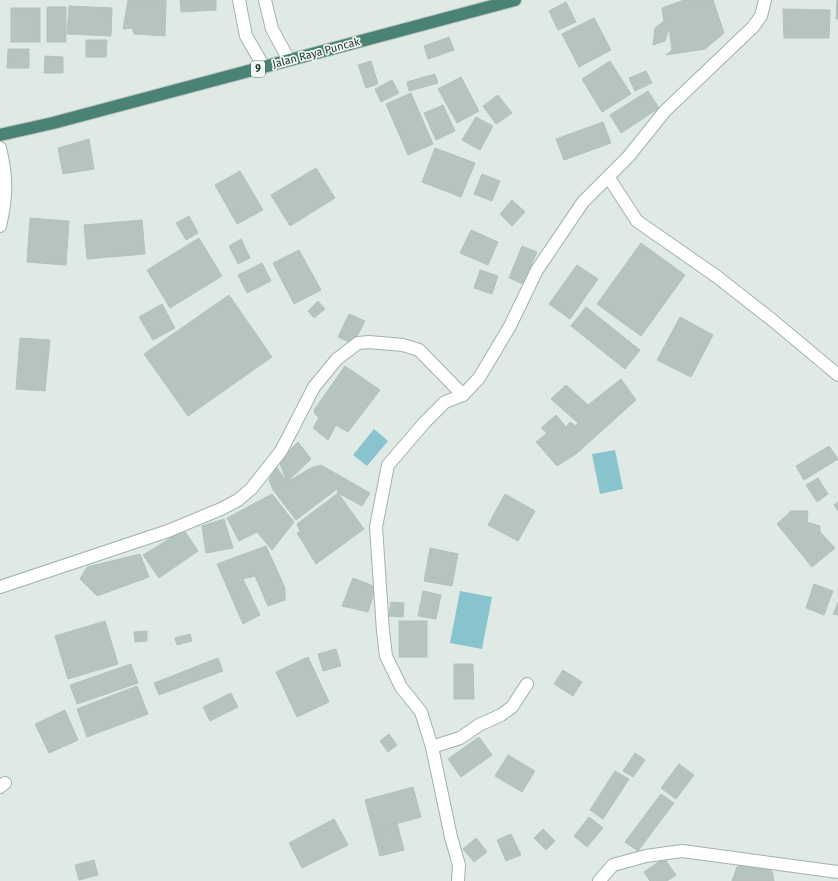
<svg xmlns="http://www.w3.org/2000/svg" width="838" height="881" font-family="'Fira Sans',sans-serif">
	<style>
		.water { fill: #88c3ce }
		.building { fill: #b5c5be; stroke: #b2c3bc }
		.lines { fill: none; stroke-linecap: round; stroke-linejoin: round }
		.minor-casing { stroke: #a2b2ac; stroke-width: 14 }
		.trunk-casing { stroke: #bcc4c2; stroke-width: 14 }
		.minor { stroke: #fff; stroke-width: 12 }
		.trunk { stroke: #4a8275; stroke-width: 12 }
		.labels { text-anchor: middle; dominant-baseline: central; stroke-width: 3.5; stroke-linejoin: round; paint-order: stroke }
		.shield { fill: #eff7f3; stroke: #5f736d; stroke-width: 1 }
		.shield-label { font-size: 10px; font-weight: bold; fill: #213a33 }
		.street-label { font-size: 11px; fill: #213a33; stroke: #eff7f3 }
	</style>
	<rect width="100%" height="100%" fill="#dfeae5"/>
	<g class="water">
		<polygon points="374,429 388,441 367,466 353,455"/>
		<polygon points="615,450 623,489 600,494 592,454"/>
		<polygon points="460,591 492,597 482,649 450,643"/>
	</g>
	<g class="building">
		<polygon points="128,0 166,0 165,36 134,34 132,28 123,29"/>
		<polygon points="180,0 216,0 216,10 181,12"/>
		<polygon points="684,0 713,0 724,33 705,49 666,55 672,50 669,28 665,41 653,45 655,28 664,21 662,8"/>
		<polygon points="837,0 838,0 838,19 836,19"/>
		<polygon points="566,2 576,22 558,30 549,11"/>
		<polygon points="69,6 112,8 111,36 67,34"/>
		<rect x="47" y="7" width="19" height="35"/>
		<rect x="11" y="8" width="29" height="34"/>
		<polygon points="783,9 830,10 829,38 784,38"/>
		<polygon points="594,18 611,50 579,67 562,34"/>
		<polygon points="449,37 454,50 428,59 424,46"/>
		<polygon points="86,40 107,40 106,57 86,57"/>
		<polygon points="8,49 29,49 29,68 7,68"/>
		<polygon points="45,56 63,57 63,73 44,73"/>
		<polygon points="371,61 378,84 366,88 358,65"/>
		<polygon points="610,61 631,94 602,112 582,79"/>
		<polygon points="646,71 652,83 635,91 629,78"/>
		<polygon points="435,74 438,83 409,91 407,82"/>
		<polygon points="461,77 479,111 457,123 438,89"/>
		<polygon points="392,80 399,93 381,102 375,89"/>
		<polygon points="648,91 659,108 621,133 610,115"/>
		<polygon points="411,93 433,144 408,155 386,104"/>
		<polygon points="498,95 512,113 496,124 483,106"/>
		<polygon points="443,105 455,131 436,140 424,113"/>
		<polygon points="476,117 493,126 480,150 462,140"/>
		<polygon points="603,122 611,143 564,160 556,139"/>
		<polygon points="89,139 94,169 63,174 58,148"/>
		<polygon points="435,148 475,163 461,197 422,182"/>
		<polygon points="316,168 335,198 290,226 271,195"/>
		<polygon points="240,171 263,210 237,224 215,185"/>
		<polygon points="482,174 500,181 492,201 474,194"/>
		<polygon points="512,200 525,212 512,226 500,214"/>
		<polygon points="189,216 198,233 186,240 176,223"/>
		<polygon points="30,218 69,221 66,265 27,262"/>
		<polygon points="142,220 145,254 87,259 84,225"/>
		<polygon points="471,230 498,242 488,265 460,253"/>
		<polygon points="199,238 222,276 170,308 147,270"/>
		<polygon points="241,239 250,258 238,264 229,246"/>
		<polygon points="641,243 685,275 641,336 597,304"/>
		<polygon points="522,246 537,252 523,284 509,278"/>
		<polygon points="299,250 321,290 294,304 273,263"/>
		<polygon points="262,263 271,281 247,293 238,275"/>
		<polygon points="577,265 598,279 570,319 549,304"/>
		<polygon points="480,270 498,276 492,294 474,288"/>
		<polygon points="229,295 272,357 188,416 144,354"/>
		<polygon points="318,301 325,309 314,318 308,311"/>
		<polygon points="162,304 175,328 153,340 139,317"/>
		<polygon points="586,307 640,350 625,369 571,326"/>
		<polygon points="349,314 365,321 353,344 338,337"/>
		<polygon points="680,317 713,335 691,377 657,360"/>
		<polygon points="20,338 50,340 45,391 16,389"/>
		<polygon points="345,366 380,390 348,432 336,425 328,440 313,428 319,418 315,414 314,410"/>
		<polygon points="621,379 636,400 576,454 557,466 536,442 547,433 541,428 556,415 566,427 570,422 576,426 578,423 551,399 566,385 588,405"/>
		<polygon points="298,442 311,459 287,482 279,461"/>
		<polygon points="829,446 838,459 804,480 796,466"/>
		<polygon points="321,465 370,493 362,506 338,493 337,489 296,520 273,490 269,480 276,466 287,482 311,468"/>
		<polygon points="818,478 828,494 817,502 806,485"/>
		<polygon points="338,493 364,529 316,564 297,533 300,532 297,524"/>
		<polygon points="272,494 294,522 272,550 257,532 239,541 227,518"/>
		<polygon points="505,494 535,511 518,541 488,525"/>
		<polygon points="838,502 838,511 834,505"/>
		<polygon points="791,511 808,511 807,522 820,526 820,532 835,548 812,567 777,524"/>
		<polygon points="224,519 233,548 206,553 202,526"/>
		<polygon points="184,530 198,551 159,578 143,555"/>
		<polygon points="266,546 285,588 285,600 268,606 255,576 243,579 260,615 243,624 217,564"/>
		<polygon points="430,548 458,554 452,586 424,581"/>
		<polygon points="140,554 149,577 97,596 80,579 87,567"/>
		<polygon points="353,578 376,587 368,612 342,606"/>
		<polygon points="814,584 833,591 824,615 806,608"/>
		<polygon points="423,591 441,595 436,619 418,616"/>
		<polygon points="391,602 404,603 403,617 389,616"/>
		<polygon points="838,602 838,615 833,614"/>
		<polygon points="105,621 118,664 68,679 55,636"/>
		<rect x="399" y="621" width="28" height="36"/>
		<polygon points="147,631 147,641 135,642 134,632"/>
		<polygon points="190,634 192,641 177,645 175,638"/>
		<polygon points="336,649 341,666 323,671 318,654"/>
		<polygon points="308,657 329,702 297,717 276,672"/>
		<polygon points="218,658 223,671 159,695 154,683"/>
		<polygon points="131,664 138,683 77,704 70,685"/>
		<polygon points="454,664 473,664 474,699 454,699"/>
		<polygon points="563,670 582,682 573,696 554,684"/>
		<polygon points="137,686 148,714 87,737 77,709"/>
		<polygon points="231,693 238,707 210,721 203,707"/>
		<polygon points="65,710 78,740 49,753 35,724"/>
		<polygon points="389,734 397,745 388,752 380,741"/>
		<polygon points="479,737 492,755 461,777 448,759"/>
		<polygon points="635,753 645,760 633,777 623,771"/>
		<polygon points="508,755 535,771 522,792 495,776"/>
		<polygon points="679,764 694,775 676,799 661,788"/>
		<polygon points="615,771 629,779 603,819 590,810"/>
		<polygon points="413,787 421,817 373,830 365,800"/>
		<polygon points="661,794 674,803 638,851 625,842"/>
		<polygon points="589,817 603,828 587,847 574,836"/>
		<polygon points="334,819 348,845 302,868 289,843"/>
		<polygon points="397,823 404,850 380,856 373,830"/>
		<polygon points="543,829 555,841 546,850 534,838"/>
		<polygon points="511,834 521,855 506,861 497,840"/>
		<polygon points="476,838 487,852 474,862 463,849"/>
		<polygon points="664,858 676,875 667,881 650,881 644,872"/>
		<polygon points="94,860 98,875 79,880 75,865"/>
		<polygon points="748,860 762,862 772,871 774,881 732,881 737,867"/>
	</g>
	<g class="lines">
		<defs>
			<g id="minor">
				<polyline points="239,0 246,36 264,67"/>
				<polyline points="265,0 272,29 289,60"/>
				<path d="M 0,148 C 7,177 7,197 0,226"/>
				<polyline points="609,178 637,221 716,276 771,319 838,375"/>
				<polyline points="0,587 168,531 221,509 238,500 251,489 281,451 314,387 337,359 358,343 369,342 403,345 419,350 463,395"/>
				<polyline points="432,747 460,738 479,725 501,715 512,707 527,684"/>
				<polyline points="0,787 5,783"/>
				<polyline points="458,881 459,865 451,837 432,747 421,712 401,687 386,656 383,631 376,527 388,465 425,422 445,402 463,395 479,378 510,326 537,270 583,202 628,157 665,111 753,27 761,16 765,0"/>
				<polyline points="599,881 613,865 646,856 682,851 838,872"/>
			</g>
			<polyline id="trunk" points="0,135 53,123 515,0"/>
		</defs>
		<use href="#minor" class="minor-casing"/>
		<use href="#trunk" class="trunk-casing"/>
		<use href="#minor" class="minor"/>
		<use href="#trunk" class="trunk"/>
	</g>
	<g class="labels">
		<rect class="shield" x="251" y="61" width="14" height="16" rx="3"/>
		<g class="shield-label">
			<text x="258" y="69">9</text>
		</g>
		<g class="street-label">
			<text transform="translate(316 53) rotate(-15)">Jalan Raya Puncak</text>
		</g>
	</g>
</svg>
